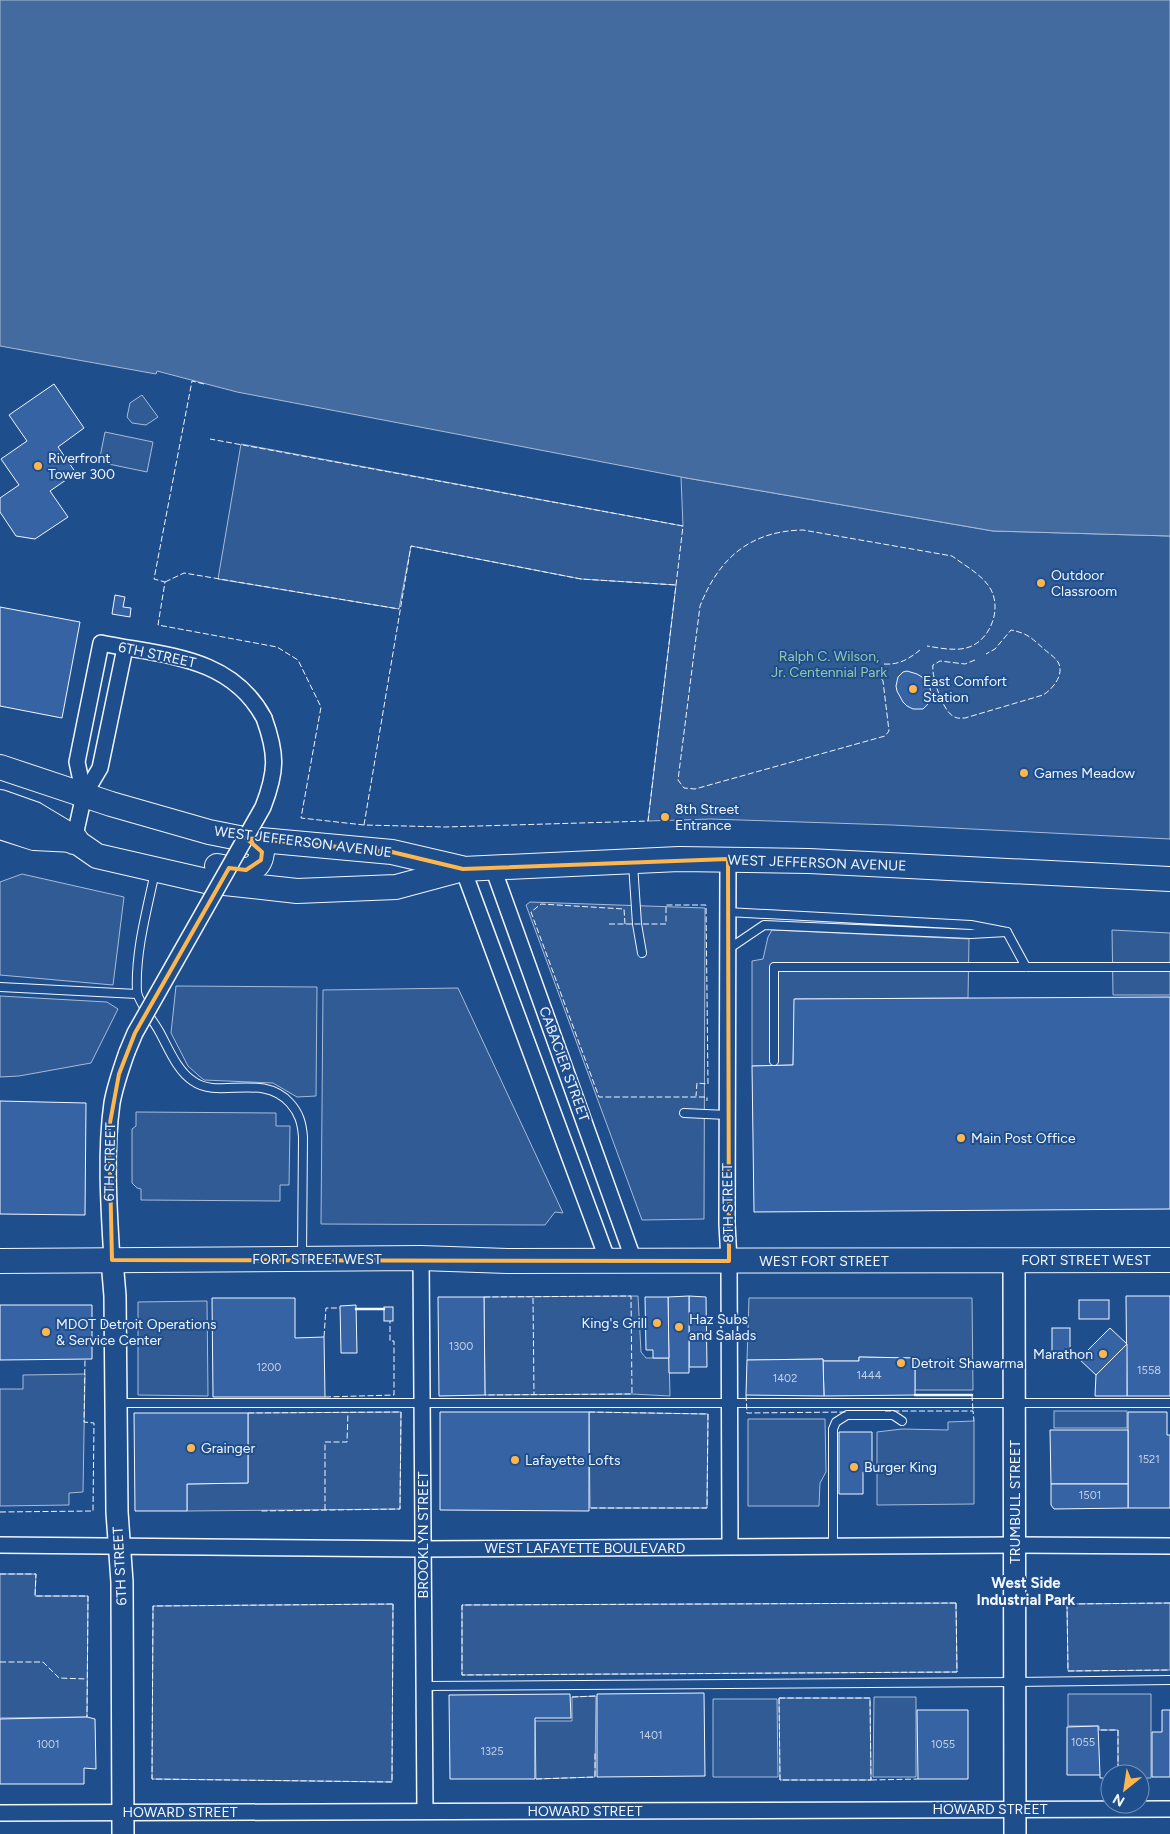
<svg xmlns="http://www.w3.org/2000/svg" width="1170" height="1834" font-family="Figtree,sans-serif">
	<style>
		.built { fill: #305b95; stroke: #a8bbd7 }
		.water { fill: #446ba0; stroke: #a8bbd7 }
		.building { fill: #3563a3; stroke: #f2f6ff }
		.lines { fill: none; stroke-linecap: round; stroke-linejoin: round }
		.lane-casing { stroke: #f2f6ff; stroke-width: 10 }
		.street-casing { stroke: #f2f6ff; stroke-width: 18 }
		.secondary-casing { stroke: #f2f6ff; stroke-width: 24 }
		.primary-casing { stroke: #f2f6ff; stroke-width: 26 }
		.highway-casing { stroke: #f2f6ff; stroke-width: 30 }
		.lane { stroke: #1f4e8c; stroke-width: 8 }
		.street { stroke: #1f4e8c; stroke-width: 15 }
		.secondary { stroke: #1f4e8c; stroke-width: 21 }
		.primary { stroke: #1f4e8c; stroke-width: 24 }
		.highway { stroke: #1f4e8c; stroke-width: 28 }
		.street-bridge-casing { stroke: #f2f6ff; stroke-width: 18; stroke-linecap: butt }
		.street-bridge { stroke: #1f4e8c; stroke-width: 15 }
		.fence { stroke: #f2f6ff; stroke-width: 1; stroke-dasharray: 6 2.5; stroke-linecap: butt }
		.wall { stroke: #f2f6ff; stroke-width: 2.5 }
		.marked { fill: none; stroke: #ffb74d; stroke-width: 4; stroke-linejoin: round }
		.poi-dot { fill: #ffb74d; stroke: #1f4e8c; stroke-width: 2 }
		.labels { text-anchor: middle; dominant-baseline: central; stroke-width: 4; stroke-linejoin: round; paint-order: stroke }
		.number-label { font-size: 11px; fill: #c3d1e8 }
		.poi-label { font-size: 14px; fill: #f2f6ff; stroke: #1f4e8c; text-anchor: start }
		.street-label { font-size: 14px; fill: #f2f6ff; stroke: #1f4e8c }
		.park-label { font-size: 14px; fill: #97c8a6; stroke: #1f4e8c }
		.neighbourhood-label { font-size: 15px; font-weight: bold; fill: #f2f6ff; stroke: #1f4e8c }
	</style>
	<rect width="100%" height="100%" fill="#1f4e8c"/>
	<g class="built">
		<polygon points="142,395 158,417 146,425 132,423 127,417 130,403"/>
		<polygon points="105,432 153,442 147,472 99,462"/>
		<polygon points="241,444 683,526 681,477 993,531 1170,536 1170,839 892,825 710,819 648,821 676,585 581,579 411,546 399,609 218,579"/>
		<polygon points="22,874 124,897 113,985 0,975 0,882"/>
		<polygon points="530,902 705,908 704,1219 642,1220 526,905"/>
		<polygon points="772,930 969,939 968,998 795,999 793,1065 752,1066 752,961 763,959 768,937"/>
		<polygon points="1112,930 1170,933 1170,995 1113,995"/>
		<polygon points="176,986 317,987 316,1096 297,1097 273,1083 204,1080 198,1075 188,1066 171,1033"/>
		<polygon points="458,988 563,1213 555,1212 545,1225 321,1224 323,990"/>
		<polygon points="0,996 107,1002 118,1009 91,1063 19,1076 0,1077"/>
		<polygon points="136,1112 276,1113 276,1126 290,1126 289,1185 280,1185 280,1201 141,1200 141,1189 137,1188 132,1183 132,1129 136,1126"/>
		<polygon points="638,1296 641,1352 646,1358 669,1358 670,1396 632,1394 485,1395 484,1297"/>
		<polygon points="749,1298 972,1298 973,1390 915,1390 915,1358 859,1357 859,1361 823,1361 823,1359 747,1360"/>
		<polygon points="207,1301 208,1396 138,1395 138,1302"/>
		<polygon points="85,1374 83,1492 69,1493 69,1505 0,1506 0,1389 23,1389 23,1375"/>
		<rect x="1054" y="1411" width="73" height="17"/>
		<polygon points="401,1412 400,1509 187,1511 187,1484 248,1483 248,1413"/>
		<polygon points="589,1412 708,1414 707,1508 590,1508"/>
		<polygon points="748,1419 825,1419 826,1472 820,1483 819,1506 748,1506"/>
		<polygon points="974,1421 974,1504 877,1505 877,1432 902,1429 948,1430 948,1422"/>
		<polygon points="0,1574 36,1574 35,1596 88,1596 87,1717 0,1718"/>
		<polygon points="956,1603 957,1672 462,1675 462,1605"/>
		<polygon points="1170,1603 1170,1670 1068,1671 1067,1604"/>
		<polygon points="393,1604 392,1782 152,1779 153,1606"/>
		<polygon points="1068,1694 1151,1694 1151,1778 1140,1778 1140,1774 1118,1774 1118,1730 1099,1730 1099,1726 1068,1726"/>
		<polygon points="596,1696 595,1777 536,1779 535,1721 572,1721 572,1697"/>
		<polygon points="874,1697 916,1697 916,1777 873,1777"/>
		<polygon points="779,1698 870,1698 871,1780 780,1780"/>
		<polygon points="713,1699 777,1699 778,1777 713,1777"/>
	</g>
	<polygon class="water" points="0,0 1170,0 1170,536 993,531 681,477 237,392 157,371 156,374 0,346"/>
	<g class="building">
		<polygon points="54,384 84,428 58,447 76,473 50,491 68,517 35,539 16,536 0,512 0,498 19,485 1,459 27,441 9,415"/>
		<polygon points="115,595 125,597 123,607 131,608 130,617 112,614"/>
		<polygon points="0,607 80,622 62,718 0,706"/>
		<polygon points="907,671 917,674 922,677 930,688 931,693 929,703 923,709 913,709 907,706 903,702 897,691 896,686 898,677 903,672"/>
		<polygon points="1170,997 1170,1209 754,1212 752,1066 793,1065 794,999"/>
		<polygon points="0,1101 86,1103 85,1215 0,1214"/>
		<polygon points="689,1296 706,1297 707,1367 689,1367"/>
		<polygon points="689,1296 689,1373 669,1373 668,1297"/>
		<polygon points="1126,1296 1170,1296 1170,1396 1127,1396"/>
		<polygon points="438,1297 484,1297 485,1395 439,1396"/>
		<polygon points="645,1297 668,1297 669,1358 653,1358 653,1350 646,1350"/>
		<polygon points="212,1298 295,1298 295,1338 324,1337 325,1397 213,1397"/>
		<rect x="1079" y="1300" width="30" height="19"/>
		<polygon points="0,1305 92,1305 92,1359 0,1360"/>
		<polygon points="356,1305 357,1353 341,1353 340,1306"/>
		<rect x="384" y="1307" width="9" height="14"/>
		<rect x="1052" y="1328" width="18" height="30"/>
		<polygon points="1110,1328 1127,1344 1096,1375 1079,1359"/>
		<polygon points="1127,1344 1127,1396 1095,1396 1096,1375"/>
		<polygon points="859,1357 915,1358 915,1395 824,1396 823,1361 859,1361"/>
		<polygon points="823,1359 824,1396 746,1395 747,1360"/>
		<polygon points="440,1412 589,1412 589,1511 440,1510"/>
		<polygon points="1128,1412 1167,1412 1167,1435 1170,1435 1170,1508 1128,1508"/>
		<polygon points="134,1413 248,1413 248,1483 187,1484 187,1511 135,1511"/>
		<polygon points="1050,1430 1128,1430 1128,1484 1051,1484"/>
		<polygon points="839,1432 872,1432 872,1463 869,1463 869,1472 863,1472 863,1494 839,1494"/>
		<polygon points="1051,1484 1128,1484 1128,1508 1054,1509 1051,1505"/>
		<polygon points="704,1693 705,1776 597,1777 597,1694"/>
		<polygon points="570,1694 571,1718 535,1718 535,1779 450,1779 449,1695"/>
		<polygon points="917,1710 968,1710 968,1779 918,1779"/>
		<polygon points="1162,1710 1170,1710 1170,1777 1152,1777 1152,1732 1162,1732"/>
		<polygon points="87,1717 95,1719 96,1769 84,1768 84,1784 0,1784 0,1719"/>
		<polygon points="1098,1726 1100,1775 1067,1775 1067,1727"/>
	</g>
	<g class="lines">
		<defs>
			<g id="lane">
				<polyline points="633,864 637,924 642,953"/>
				<path d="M 155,872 C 147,910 135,952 137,992 C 138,1001 154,1022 159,1031 C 168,1047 177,1071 193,1081 C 219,1100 262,1072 290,1103 C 299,1113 302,1123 303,1137 L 302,1257"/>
				<polyline points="1007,932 1026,967"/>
				<polyline points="727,950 764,925 971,934 1007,932 971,925 727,912"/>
				<polyline points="0,987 137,994"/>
				<polyline points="774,1061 774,967 1170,967"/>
				<polyline points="684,1113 727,1115"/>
				<polyline points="118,1403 1170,1403"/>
				<polyline points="833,1547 833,1429 836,1422 847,1415 893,1415 902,1421"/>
				<polyline points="424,1686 1016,1682 1170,1680"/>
			</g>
			<g id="street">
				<path d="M 84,795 L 77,762 L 101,643 C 163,656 230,655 264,718"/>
				<polyline points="74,840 84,795 100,768 125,648"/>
				<polyline points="728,859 727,1224 729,1261 730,1546"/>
				<polyline points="493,868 634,1261"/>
				<polyline points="463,869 608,1261"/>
				<polyline points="421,1258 425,1811"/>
				<path d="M 112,1260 C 109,1210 105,1152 112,1103 C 115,1086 121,1069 127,1052"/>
				<polyline points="0,1545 423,1549 1014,1545 1170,1546"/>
				<polyline points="0,1813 1170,1809"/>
			</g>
			<g id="secondary">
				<polyline points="112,1260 115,1296 117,1512 122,1582 123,1834"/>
				<polyline points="1014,1261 1015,1834"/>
			</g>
			<g id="primary">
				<polyline points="0,767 111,804 209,832 239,838 392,852 461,868"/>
				<polyline points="0,827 34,838 74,840 97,856 206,881 297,891 396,887 463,869 679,859 809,861 1170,879"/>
				<path d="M 217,866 C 235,869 259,878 262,852 L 256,844 L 240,838"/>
				<polyline points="0,1261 421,1258 507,1261 1170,1260"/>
			</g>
			<polyline id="highway" points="0,804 34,816 74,840"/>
		</defs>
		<use href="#lane" class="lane-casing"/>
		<use href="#street" class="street-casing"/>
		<use href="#secondary" class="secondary-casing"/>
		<use href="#primary" class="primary-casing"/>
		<use href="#highway" class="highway-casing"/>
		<use href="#lane" class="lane"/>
		<use href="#street" class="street"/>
		<use href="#secondary" class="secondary"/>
		<use href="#primary" class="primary"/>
		<use href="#highway" class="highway"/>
		<defs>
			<path id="street-bridge" d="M 127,1052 L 135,1033 L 263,807 C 277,771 277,754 264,718"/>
		</defs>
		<use href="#street-bridge" class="street-bridge-casing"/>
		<use href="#street-bridge" class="street-bridge"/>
		<g class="fence">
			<polyline points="204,384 192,381 154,579 165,582 158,625 277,647 298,660 321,707 301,818 364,825 445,827 648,821 683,526 210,439"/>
			<polyline points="165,582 184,573 399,609"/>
			<path d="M 975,660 L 965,664 L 940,661 L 933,665 C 931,676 943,711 953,716 C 957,719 960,718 965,718 L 1043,695 C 1053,689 1065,674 1058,662 C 1055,657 1048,653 1044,649 C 1030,637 1029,634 1011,630 L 995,649 L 986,654"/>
			<path d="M 884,664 C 899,665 909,659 920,650"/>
			<path d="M 877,672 L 883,681 L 889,731 L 885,736 L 695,789 L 684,788 L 678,780 L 700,606 C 719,558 750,531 803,530 L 952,556 C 964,565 979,573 988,585 C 1004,606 991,642 966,648 C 954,651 939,648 927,646"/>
			<polyline points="364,825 411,546 581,579 676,585"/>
			<polyline points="609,924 666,924 666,905 706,905 708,1084 697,1083 696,1096"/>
			<polyline points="625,924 624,909 541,904 531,912 599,1097 707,1097 707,1101"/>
			<polyline points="484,1297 631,1296 632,1394 485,1395"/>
			<polyline points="533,1298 534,1394"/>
			<polyline points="324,1337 326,1308 340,1308"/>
			<polyline points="746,1395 747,1413 848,1412"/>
			<polyline points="972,1395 973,1411"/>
			<polyline points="325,1397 394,1395 394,1341 390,1341 390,1321"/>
			<polyline points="885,1411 973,1411 974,1421"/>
			<polyline points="589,1412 708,1414 707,1508 590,1508"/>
			<polyline points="248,1413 401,1412 400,1509 261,1511"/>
			<polyline points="325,1510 325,1442 347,1442 348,1412"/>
			<polyline points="0,1512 93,1511 94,1423 84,1422 85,1359"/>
			<polyline points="0,1574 36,1574 35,1596 88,1596 87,1717"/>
			<polygon points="956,1603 957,1672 462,1675 462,1605"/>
			<polyline points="1170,1603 1067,1604 1068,1671 1170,1670"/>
			<polygon points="393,1604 392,1782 152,1779 153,1606"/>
			<polyline points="0,1662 43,1662 59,1678 87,1679"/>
			<polyline points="572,1697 596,1696"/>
			<polygon points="779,1698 870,1698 871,1780 780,1780"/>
			<polyline points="1101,1730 1118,1730 1118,1774"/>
			<polyline points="1100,1775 1100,1778 1110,1778"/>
			<polyline points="536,1779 595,1777 595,1753"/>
			<polyline points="871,1780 918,1779"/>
		</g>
		<g class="wall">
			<polyline points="356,1309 384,1309"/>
			<polyline points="915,1395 972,1395"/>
		</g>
	</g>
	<path class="marked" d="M 246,838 L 392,852 L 463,869 L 728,859 L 729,1261 L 112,1260 L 109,1128 L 119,1074 L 135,1033 L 229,868 L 246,870 L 261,860 L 262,852 Z"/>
	<g class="poi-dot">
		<circle cx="38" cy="466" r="5"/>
		<circle cx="1041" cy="583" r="5"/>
		<circle cx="913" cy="689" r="5"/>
		<circle cx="1024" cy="773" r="5"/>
		<circle cx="665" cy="817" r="5"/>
		<circle cx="961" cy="1138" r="5"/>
		<circle cx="657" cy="1323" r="5"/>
		<circle cx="679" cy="1327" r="5"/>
		<circle cx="46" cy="1332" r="5"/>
		<circle cx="1103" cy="1354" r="5"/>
		<circle cx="901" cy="1363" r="5"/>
		<circle cx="191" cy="1448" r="5"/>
		<circle cx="515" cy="1460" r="5"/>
		<circle cx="854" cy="1467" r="5"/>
	</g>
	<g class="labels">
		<g class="number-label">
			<text x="461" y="1346">1300</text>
			<text x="269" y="1367">1200</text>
			<text x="1149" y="1370">1558</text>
			<text x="869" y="1375">1444</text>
			<text x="785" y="1378">1402</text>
			<text x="1149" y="1459">1521</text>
			<text x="1090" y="1495">1501</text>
			<text x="651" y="1735">1401</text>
			<text x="1083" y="1742">1055</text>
			<text x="48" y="1744">1001</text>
			<text x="943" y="1744">1055</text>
			<text x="492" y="1751">1325</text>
		</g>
		<g class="poi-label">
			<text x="48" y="458">Riverfront<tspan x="48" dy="16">Tower 300</tspan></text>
			<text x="1051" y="575">Outdoor<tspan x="1051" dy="16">Classroom</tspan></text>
			<text x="923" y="681">East Comfort<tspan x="923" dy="16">Station</tspan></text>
			<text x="1034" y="773">Games Meadow</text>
			<text x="675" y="809">8th Street<tspan x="675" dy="16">Entrance</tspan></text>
			<text x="971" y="1138">Main Post Office</text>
			<text x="689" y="1319">Haz Subs<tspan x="689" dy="16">and Salads</tspan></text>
			<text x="647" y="1323" text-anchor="end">King's Grill</text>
			<text x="56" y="1324">MDOT Detroit Operations<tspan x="56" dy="16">&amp; Service Center</tspan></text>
			<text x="1093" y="1354" text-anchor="end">Marathon</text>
			<text x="911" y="1363">Detroit Shawarma</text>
			<text x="201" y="1448">Grainger</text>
			<text x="525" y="1460">Lafayette Lofts</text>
			<text x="864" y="1467">Burger King</text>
		</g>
		<g class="street-label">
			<text transform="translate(157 655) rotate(12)">6TH STREET</text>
			<text transform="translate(303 842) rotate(7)">WEST JEFFERSON AVENUE</text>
			<text transform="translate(817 863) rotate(2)">WEST JEFFERSON AVENUE</text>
			<text transform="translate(564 1064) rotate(70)">CABACIER STREET</text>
			<text transform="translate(110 1162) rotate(-89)">6TH STREET</text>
			<text transform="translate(728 1203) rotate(-91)">8TH STREET</text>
			<text x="317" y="1259">FORT STREET WEST</text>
			<text x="1086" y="1260">FORT STREET WEST</text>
			<text x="824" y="1261">WEST FORT STREET</text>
			<text transform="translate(1015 1502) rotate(-90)">TRUMBULL STREET</text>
			<text transform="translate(423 1535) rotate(-90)">BROOKLYN STREET</text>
			<text x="585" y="1548">WEST LAFAYETTE BOULEVARD</text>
			<text transform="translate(120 1566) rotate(-93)">6TH STREET</text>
			<text x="990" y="1809">HOWARD STREET</text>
			<text x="585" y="1811">HOWARD STREET</text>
			<text x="180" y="1812">HOWARD STREET</text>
		</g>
		<g class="park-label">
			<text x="829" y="656">Ralph C. Wilson,<tspan x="829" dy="16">Jr. Centennial Park</tspan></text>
		</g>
		<g class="neighbourhood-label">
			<text x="1026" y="1583">West Side<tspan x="1026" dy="17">Industrial Park</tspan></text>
		</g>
	</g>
	<g transform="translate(1125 1789) rotate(210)"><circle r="24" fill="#1f4e8c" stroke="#7391ba"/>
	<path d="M0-4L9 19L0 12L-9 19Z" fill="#ffb74d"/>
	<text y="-8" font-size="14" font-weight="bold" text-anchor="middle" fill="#f2f6ff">N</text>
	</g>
</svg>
